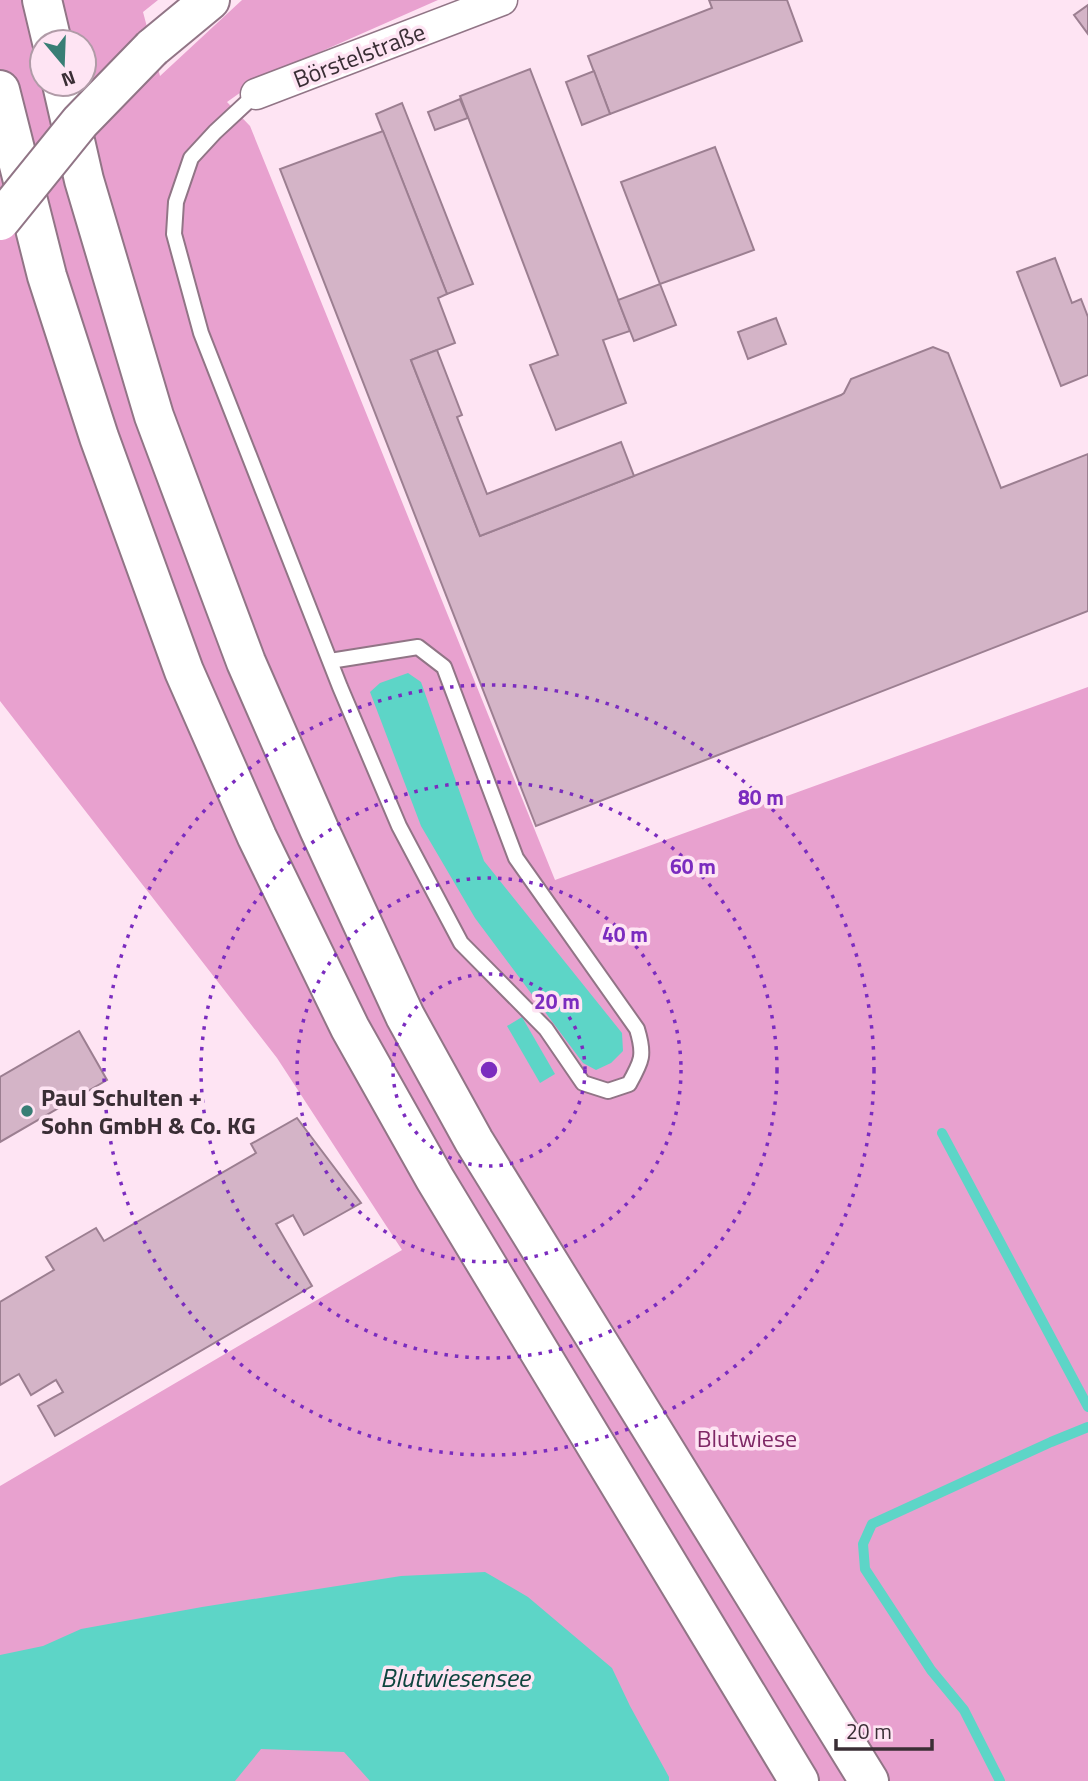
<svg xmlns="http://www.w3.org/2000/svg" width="1088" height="1781" font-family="'Titillium Web',sans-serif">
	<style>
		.green { fill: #e8a1cf; fill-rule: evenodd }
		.water { fill: #5dd5c7 }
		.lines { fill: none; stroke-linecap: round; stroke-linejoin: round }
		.stream { stroke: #5dd5c7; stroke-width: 10 }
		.building { fill: #d4b4c7; stroke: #9c7f91; stroke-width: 2 }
		.lane-casing { stroke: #917586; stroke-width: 18 }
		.street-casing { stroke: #917586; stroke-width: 33 }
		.secondary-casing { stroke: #917586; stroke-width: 42 }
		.highway-casing { stroke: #917586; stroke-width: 42 }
		.lane { stroke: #fff; stroke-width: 14 }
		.street { stroke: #fff; stroke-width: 30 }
		.secondary { stroke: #fff; stroke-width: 38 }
		.highway { stroke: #fff; stroke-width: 38 }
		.secondary-bridge-casing { stroke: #917586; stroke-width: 42; stroke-linecap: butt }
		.secondary-bridge { stroke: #fff; stroke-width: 38 }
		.ring { fill: none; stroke: #7b2cbf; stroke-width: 3.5; stroke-dasharray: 3.5 7 }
		.poi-dot { fill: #387e75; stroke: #fee4f3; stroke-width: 2.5 }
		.labels { text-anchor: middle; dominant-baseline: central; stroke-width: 7; stroke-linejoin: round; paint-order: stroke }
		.street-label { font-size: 24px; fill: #3a2e35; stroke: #fee4f3 }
		.poi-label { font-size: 24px; font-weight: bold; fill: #3a2e35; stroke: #fee4f3; text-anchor: start }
		.park-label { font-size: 24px; fill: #7f2866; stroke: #fee4f3 }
		.water-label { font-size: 26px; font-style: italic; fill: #0e453f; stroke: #fee4f3 }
		.centre { fill: #7b2cbf; stroke: #fee4f3; stroke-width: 3.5 }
		.ring-label { font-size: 21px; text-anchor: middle; font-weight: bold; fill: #7b2cbf; stroke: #fee4f3; stroke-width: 7; stroke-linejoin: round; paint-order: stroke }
	</style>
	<rect width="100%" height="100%" fill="#fee4f3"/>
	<path class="green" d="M 0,0 L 158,0 L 143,12 L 160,76 L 242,0 L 438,0 L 261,78 L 227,102 L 250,126 L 555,880 L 1088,687 L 1088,1781 L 0,1781 L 0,1486 L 402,1250 L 277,1058 L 0,701 ZM 42,42 L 84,42 L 84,84 L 42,84 Z"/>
	<g class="water">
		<polygon points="408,673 421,682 484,861 622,1033 623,1051 611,1063 596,1070 583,1063 475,918 421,826 370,692 380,683"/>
		<polygon points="522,1017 555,1074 540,1083 507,1026"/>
		<polygon points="485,1572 528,1597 612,1668 630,1706 669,1777 669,1781 370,1781 344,1752 261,1749 235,1781 0,1781 0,1655 43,1646 81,1629 202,1607 401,1576"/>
	</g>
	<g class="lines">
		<g class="stream">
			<polyline points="942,1133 1088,1407"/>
			<polyline points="1000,1781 964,1710 931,1670 865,1569 863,1544 872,1524 1051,1442 1088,1427"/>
		</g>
	</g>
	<g class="building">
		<polygon points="709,0 787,0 802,41 610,114 588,56 712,8"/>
		<polygon points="1088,5 1088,34 1074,15"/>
		<polygon points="530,69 630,331 603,340 626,403 556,430 530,365 558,355 460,96"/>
		<polygon points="594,71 610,114 582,125 566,82"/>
		<polygon points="460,99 468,118 435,130 428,112"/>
		<polygon points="402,103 473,284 447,294 376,114"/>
		<polygon points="383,131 447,294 438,298 455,343 411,360 480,536 841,395 844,393 851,379 933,347 948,353 1001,488 1088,454 1088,611 536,826 280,169"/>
		<polygon points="715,147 754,250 660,284 621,182"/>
		<polygon points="1055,258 1072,303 1081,299 1088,317 1088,375 1061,386 1017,272"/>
		<polygon points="660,284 676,325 634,341 618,300"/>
		<polygon points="776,318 786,344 748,359 738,332"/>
		<polygon points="437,350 462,415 457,417 487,494 621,442 634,476 480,536 411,360"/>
		<polygon points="79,1031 107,1080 0,1142 0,1077"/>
		<polygon points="297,1118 361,1203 304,1235 293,1215 276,1224 312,1286 55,1436 38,1406 63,1392 56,1380 31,1395 19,1374 0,1385 0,1302 54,1270 46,1257 96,1228 104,1241 256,1153 251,1144"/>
	</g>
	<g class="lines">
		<defs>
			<path id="lane" d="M 256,94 L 215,132 L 191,158 L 176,202 L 174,234 L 201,333 L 340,687 L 399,826 L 461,943 L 546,1029 L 583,1083 L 608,1091 L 629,1084 C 642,1061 645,1055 637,1029 L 516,858 L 444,667 L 418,647 L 330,661"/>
			<polyline id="street" points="256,94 502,0"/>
			<polyline id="secondary" points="152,48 210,0"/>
			<g id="highway">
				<polyline points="42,0 52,42"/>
				<polyline points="62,84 84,180 154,416 246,662 319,829 405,1016 474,1141 869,1781"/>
				<polyline points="0,90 47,276 99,437 184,671 257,837 350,1028 435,1179 799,1781"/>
			</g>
		</defs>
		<use href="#lane" class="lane-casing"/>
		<use href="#street" class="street-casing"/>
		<use href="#secondary" class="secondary-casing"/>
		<use href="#highway" class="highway-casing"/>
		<use href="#lane" class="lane"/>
		<use href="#street" class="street"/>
		<use href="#secondary" class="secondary"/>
		<use href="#highway" class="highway"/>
		<defs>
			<polyline id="secondary-bridge" points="0,221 80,122 152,48"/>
		</defs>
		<use href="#secondary-bridge" class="secondary-bridge-casing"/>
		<use href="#secondary-bridge" class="secondary-bridge"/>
	</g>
	<g class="ring">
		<circle cx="489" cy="1070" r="96"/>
		<circle cx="489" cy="1070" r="192"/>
		<circle cx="489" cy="1070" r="288"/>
		<circle cx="489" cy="1070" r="385"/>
	</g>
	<circle class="poi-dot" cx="27" cy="1111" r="7"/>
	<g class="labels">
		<g class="street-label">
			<text transform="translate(359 55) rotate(-21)">Börstelstraße</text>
		</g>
		<g class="poi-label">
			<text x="41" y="1097">Paul Schulten +<tspan x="41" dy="28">Sohn GmbH &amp; Co. KG</tspan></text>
		</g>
		<g class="park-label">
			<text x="747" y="1438">Blutwiese</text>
		</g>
		<g class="water-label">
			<text x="455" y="1677">Blutwiesensee</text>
		</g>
	</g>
	<circle cx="489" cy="1070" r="10" class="centre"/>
	<g class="ring-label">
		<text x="761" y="805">80 m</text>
		<text x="693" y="874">60 m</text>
		<text x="625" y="942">40 m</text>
		<text x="557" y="1009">20 m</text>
	</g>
	<g transform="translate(63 63) rotate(161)"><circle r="33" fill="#fee4f3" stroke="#b09ba7" stroke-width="2"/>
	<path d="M0-5L12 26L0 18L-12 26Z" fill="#387e75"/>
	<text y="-10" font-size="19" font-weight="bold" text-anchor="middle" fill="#3a2e35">N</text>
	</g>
	<path d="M836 1739v10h96v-10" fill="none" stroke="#3a2e35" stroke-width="3.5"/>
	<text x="846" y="1739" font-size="21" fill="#3a2e35" stroke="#fee4f3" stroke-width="5" paint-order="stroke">20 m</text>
</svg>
